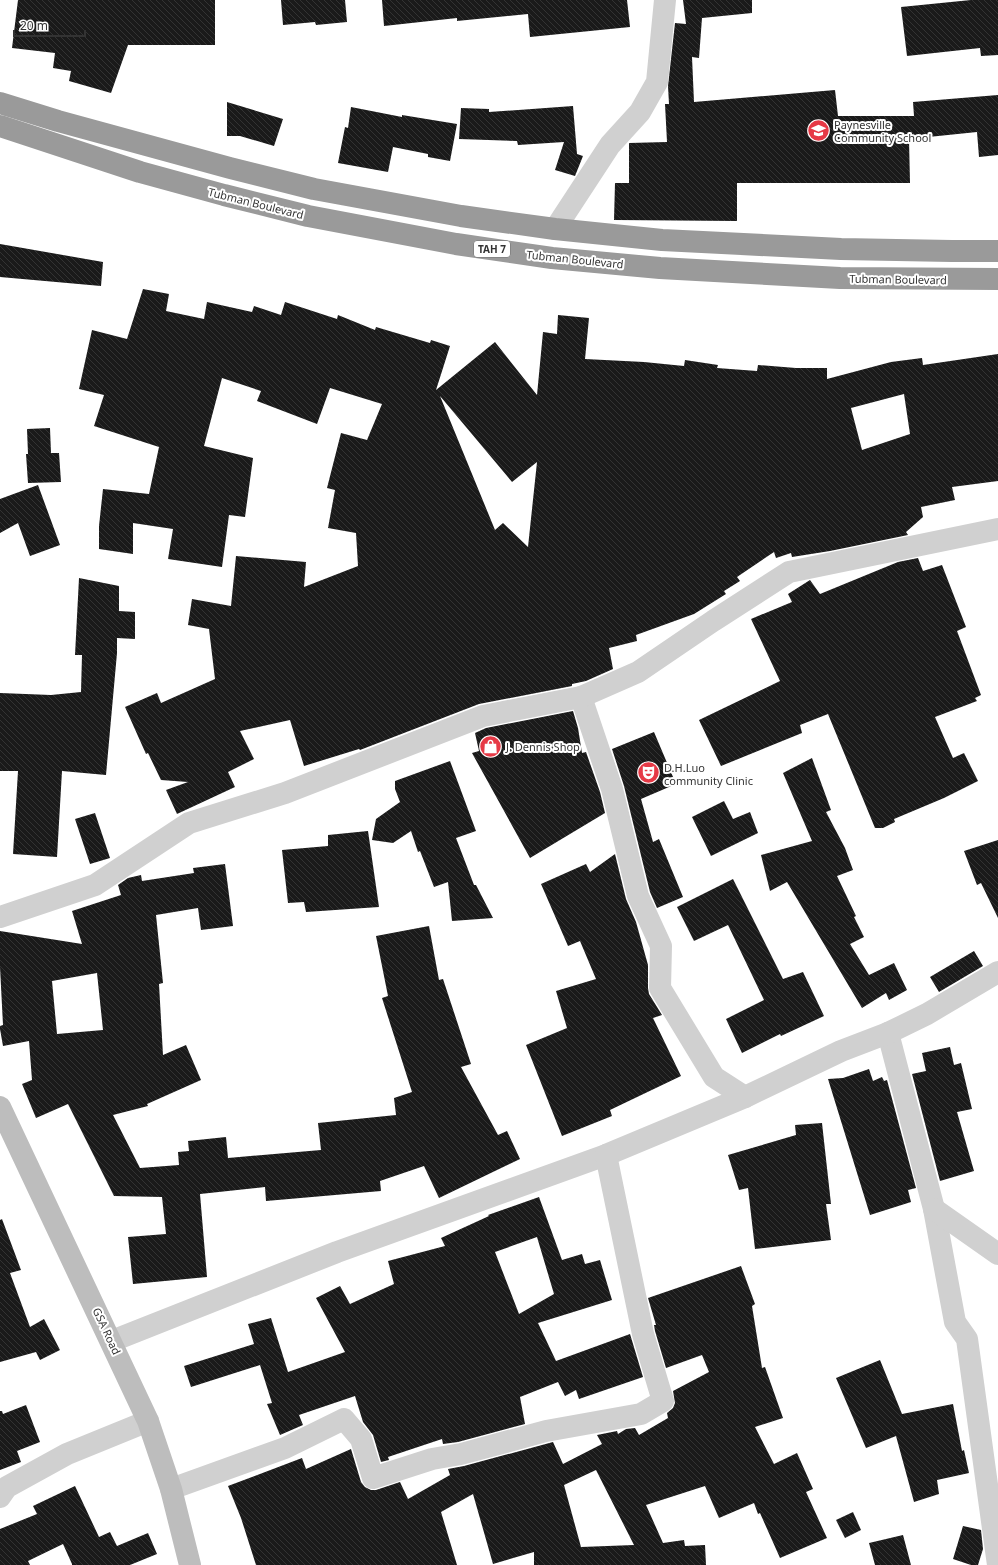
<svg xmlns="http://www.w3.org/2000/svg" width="998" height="1565" font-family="'Noto Sans',sans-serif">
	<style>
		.building { fill: url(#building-back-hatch); fill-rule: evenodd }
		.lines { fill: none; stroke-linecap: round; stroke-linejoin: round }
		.street { stroke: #d0d0d0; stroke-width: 22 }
		.secondary { stroke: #bdbdbd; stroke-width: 22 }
		.highway { stroke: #9a9a9a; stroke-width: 22 }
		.labels { text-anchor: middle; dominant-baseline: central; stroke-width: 4; stroke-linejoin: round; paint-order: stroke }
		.shield { fill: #fff; stroke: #707070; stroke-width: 1 }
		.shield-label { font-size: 10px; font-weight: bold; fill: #333 }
		.poi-label { font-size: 11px; fill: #333; stroke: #fff; text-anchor: start }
		.street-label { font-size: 11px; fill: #333; stroke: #fff }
	</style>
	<defs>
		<pattern id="building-back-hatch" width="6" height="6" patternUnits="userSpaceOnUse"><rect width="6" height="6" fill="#1a1a1a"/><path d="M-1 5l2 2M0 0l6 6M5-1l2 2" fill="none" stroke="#333"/></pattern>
	</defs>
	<rect width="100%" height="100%" fill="#fff"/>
	<g class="building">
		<polygon points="18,0 215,0 215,45 128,45 111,93 69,81 71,71 53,68 55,53 12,48"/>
		<polygon points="281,0 345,0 347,22 316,25 315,22 283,25"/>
		<polygon points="382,0 627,0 630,27 530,37 528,14 457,21 457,18 384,26"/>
		<polygon points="683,0 752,0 752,13 702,18 699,58 692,57 694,102 835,90 838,116 914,116 913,102 998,95 998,155 979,157 977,132 909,139 910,183 737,183 737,221 614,220 615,183 629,183 629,143 667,142 665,104 669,104 668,86 675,23 686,24"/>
		<polygon points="971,0 998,0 998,55 981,56 980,48 907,56 901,7"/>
		<polygon points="227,102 283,119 274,146 240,136 227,136"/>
		<polygon points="573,106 577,154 583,156 575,176 555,170 564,142 518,145 517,141 459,139 461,108 489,109 489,112"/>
		<polygon points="351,107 402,117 402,115 457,124 450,161 428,157 428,154 393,147 388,172 338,163 345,127 348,128"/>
		<polygon points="0,244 103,262 101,286 0,277"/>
		<path d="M 143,289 L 169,294 L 166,311 L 204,319 L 207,302 L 252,312 L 254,306 L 281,315 L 285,302 L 337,319 L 338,315 L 375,330 L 376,327 L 430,343 L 431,340 L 450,346 L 436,390 L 495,342 L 537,395 L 543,332 L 557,334 L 558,315 L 589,318 L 585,359 L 644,362 L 684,366 L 685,360 L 718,365 L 717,368 L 757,371 L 758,365 L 796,368 L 827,368 L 827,379 L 891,362 L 922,358 L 923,365 L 998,354 L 998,481 L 952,487 L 955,500 L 921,507 L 923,517 L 906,532 L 908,535 L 830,551 L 792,557 L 791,553 L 776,558 L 774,552 L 737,577 L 740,581 L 724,591 L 726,594 L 694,614 L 636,635 L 637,641 L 609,648 L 613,669 L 586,681 L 572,684 L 572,686 L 479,704 L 360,750 L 359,749 L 304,766 L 290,720 L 240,731 L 254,759 L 228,772 L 235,787 L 177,814 L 166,790 L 188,782 L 161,780 L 148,753 L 146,754 L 125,707 L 157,693 L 161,703 L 215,679 L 209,629 L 188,625 L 192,599 L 231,606 L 236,556 L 306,562 L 304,587 L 358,566 L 356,533 L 328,528 L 335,490 L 327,488 L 341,433 L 367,440 L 382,404 L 330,388 L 317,424 L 257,401 L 261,391 L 222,378 L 204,446 L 253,458 L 245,517 L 229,515 L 222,567 L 168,559 L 173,529 L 133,523 L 133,554 L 99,549 L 99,526 L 103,489 L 149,494 L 159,447 L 94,426 L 104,395 L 79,389 L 92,330 L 127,339 ZM 904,394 L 910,434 L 862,450 L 851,408 ZM 440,396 L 512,482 L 537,462 L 528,547 L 503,523 L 495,530 Z"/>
		<polygon points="50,428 51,453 59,453 61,482 28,483 26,454 28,454 27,429"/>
		<polygon points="38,485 60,545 30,556 18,523 0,533 0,499"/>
		<polygon points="918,558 923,571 942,565 966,627 957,631 981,695 975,698 977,701 935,717 953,758 964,753 978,781 944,798 894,819 895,822 883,828 875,828 828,714 800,725 802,733 721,766 699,720 780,681 751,619 792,602 788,594 810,580 820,594 898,562"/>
		<polygon points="79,578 119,586 119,611 135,612 135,639 117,638 117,653 106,775 62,771 57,857 13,854 18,771 0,771 0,693 51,695 81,692 82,655 75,655"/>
		<polygon points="573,711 578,728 582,753 586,752 600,792 605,813 530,858 472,753 479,751 475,733 486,728"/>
		<polygon points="654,732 676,784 641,799 653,842 659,839 683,897 657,908 650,892 624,786 612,749"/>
		<polygon points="812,758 831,810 826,812 845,848 853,870 837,876 856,916 854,917 864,937 850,944 869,975 894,963 907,990 889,1000 886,993 862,1008 787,882 770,891 761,855 812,841 783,773"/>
		<polygon points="450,761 476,831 456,838 474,885 476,885 493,918 452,921 448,882 434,887 420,851 418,852 411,831 393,843 372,840 376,819 400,802 395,789 395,781"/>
		<polygon points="724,801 733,819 750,812 758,833 711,856 692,817"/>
		<polygon points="95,813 110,858 90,864 75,819"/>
		<polygon points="368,831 379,907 306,912 304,902 288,903 282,850 328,846 328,835"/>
		<polygon points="998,840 998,918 981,883 977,885 964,851"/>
		<polygon points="615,854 626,899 636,922 648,965 648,988 649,994 662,1015 653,1018 681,1076 610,1110 612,1116 562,1136 526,1045 567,1028 556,991 596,979 580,941 568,946 541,884 586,864 590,872"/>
		<path d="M 225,864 L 233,926 L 201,930 L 198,908 L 156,915 L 163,983 L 159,984 L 163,1055 L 186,1045 L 201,1080 L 147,1104 L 148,1106 L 113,1115 L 140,1168 L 179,1165 L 178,1152 L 189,1151 L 188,1141 L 226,1137 L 228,1158 L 321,1150 L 318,1123 L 396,1115 L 394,1098 L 412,1092 L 382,998 L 388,996 L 376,936 L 429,926 L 439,980 L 443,979 L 471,1064 L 461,1067 L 498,1135 L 507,1131 L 520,1159 L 439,1198 L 424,1166 L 380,1181 L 381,1191 L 266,1201 L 265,1187 L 200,1194 L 207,1277 L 133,1284 L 128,1237 L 166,1234 L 162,1197 L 114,1196 L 68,1104 L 36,1118 L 22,1084 L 32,1080 L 29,1041 L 3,1046 L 0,1029 L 0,1026 L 3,1025 L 0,967 L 0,931 L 82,944 L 72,911 L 121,895 L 118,885 L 128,878 L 141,875 L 142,881 L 194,873 L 193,868 ZM 97,973 L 103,1030 L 57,1034 L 52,981 Z"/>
		<polygon points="733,879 783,979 803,972 824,1016 781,1036 780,1034 742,1053 726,1019 764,1000 728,925 694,941 677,907"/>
		<polygon points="974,951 983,966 939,992 930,977"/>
		<polygon points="950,1047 954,1065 961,1063 972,1109 957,1112 974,1171 940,1181 912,1074 926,1071 922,1053"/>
		<polygon points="869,1069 873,1081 882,1077 884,1081 887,1080 916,1188 908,1190 911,1202 870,1215 828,1079 843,1078"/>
		<polygon points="822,1123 831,1204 826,1204 831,1240 755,1249 748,1188 739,1190 728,1155 796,1135 795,1125"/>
		<path d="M 539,1197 L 562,1260 L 582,1254 L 585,1264 L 600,1260 L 612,1300 L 538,1323 L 556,1361 L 630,1334 L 643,1377 L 579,1399 L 576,1390 L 565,1396 L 558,1382 L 520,1397 L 525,1424 L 458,1442 L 443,1444 L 442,1439 L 388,1457 L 389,1460 L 381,1462 L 373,1435 L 363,1422 L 355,1396 L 299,1415 L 303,1425 L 280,1435 L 267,1404 L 272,1403 L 260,1365 L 191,1387 L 184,1366 L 254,1344 L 248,1324 L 271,1318 L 288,1372 L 345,1352 L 316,1298 L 340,1286 L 350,1304 L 394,1284 L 388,1261 L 445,1246 L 441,1238 L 489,1216 L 488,1215 ZM 537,1237 L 554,1294 L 519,1314 L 495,1252 Z"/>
		<polygon points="2,1219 21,1270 10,1273 30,1327 44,1319 60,1350 40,1360 36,1352 0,1362 0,1220"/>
		<path d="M 741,1266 L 755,1304 L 752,1306 L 762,1368 L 765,1367 L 783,1418 L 755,1427 L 774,1464 L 797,1453 L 813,1489 L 806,1492 L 827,1538 L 780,1558 L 760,1513 L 758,1514 L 754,1503 L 719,1518 L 705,1486 L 646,1505 L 663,1543 L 684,1540 L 685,1546 L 705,1545 L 706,1565 L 534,1565 L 534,1552 L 493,1564 L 473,1494 L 441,1512 L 457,1565 L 256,1565 L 241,1518 L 228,1486 L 302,1458 L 306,1469 L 351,1449 L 361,1482 L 365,1487 L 371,1490 L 376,1490 L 400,1482 L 408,1499 L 450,1475 L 448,1469 L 464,1466 L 553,1442 L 563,1464 L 602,1444 L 597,1435 L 617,1431 L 618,1434 L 626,1429 L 635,1428 L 639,1435 L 668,1418 L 667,1413 L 673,1408 L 675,1403 L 673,1391 L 709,1372 L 702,1355 L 666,1368 L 655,1331 L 654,1325 L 656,1325 L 648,1298 ZM 596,1470 L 634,1545 L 581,1547 L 564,1485 Z"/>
		<polygon points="880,1360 902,1414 953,1404 962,1451 964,1450 969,1473 937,1480 939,1494 914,1502 896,1436 866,1448 836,1378"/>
		<polygon points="26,1405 40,1442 17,1451 21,1462 0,1470 0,1411 2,1411 3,1414"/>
		<polygon points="75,1486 99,1537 110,1532 117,1546 148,1533 157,1554 130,1565 72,1565 72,1564 63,1544 28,1561 30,1565 0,1565 0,1529 37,1514 33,1506"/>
		<polygon points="853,1512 861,1530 845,1538 836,1520"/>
		<polygon points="963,1526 981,1530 983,1549 978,1565 971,1565 953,1559"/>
		<polygon points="903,1535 911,1565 875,1565 869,1543"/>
	</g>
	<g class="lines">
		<g class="street">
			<polyline points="555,229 610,145 640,112 657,82 665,0"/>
			<polyline points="581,697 612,789 638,896 661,946 660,988 714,1077 745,1097"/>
			<polyline points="0,917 95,885 189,823 285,793 483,716 581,697 638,672 713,621 789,572 998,529"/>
			<polyline points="888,1033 934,1209 955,1322 967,1339 998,1565"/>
			<polyline points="934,1209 998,1254"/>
			<polyline points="112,1341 337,1252 606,1155 745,1097 841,1051 888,1033 927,1014 998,972"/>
			<polyline points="171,1489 285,1448 344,1419 361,1439 373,1478 432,1459 461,1454 546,1431 641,1414 663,1401 643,1334 606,1155"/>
			<polyline points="0,1497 7,1487 67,1454 148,1421"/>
		</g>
		<polyline class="secondary" points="0,1107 148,1421 171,1489 190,1565"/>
		<g class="highway">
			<polyline points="0,103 58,121 230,168 314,189 461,216 555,229 662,240 841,249 952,251 998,251"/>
			<polyline points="0,126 140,172 224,195 308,216 456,244 552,258 660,268 840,278 998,279"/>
		</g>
	</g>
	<defs>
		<symbol id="school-disc" viewBox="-11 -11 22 22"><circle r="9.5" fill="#e63946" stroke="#fff"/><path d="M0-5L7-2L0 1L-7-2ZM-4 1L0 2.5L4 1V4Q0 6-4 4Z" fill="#fff"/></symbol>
		<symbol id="shop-disc" viewBox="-11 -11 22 22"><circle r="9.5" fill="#e63946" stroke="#fff"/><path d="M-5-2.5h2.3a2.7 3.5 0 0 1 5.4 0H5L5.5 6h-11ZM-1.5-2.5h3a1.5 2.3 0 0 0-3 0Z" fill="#fff"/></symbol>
		<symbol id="theatre-disc" viewBox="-11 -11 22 22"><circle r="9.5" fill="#e63946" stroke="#fff"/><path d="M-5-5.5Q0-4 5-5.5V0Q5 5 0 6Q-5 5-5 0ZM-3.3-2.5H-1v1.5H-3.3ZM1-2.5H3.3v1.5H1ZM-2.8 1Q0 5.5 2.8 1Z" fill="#fff"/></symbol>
	</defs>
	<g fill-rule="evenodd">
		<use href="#school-disc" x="806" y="118" width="25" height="25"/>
		<use href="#shop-disc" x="478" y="734" width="25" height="25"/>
		<use href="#theatre-disc" x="636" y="760" width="25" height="25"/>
	</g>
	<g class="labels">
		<rect class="shield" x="474" y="241" width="36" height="16" rx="3"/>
		<g class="shield-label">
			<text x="492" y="249">TAH 7</text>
		</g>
		<g class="poi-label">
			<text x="834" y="124">Paynesville<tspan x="834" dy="13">Community School</tspan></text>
			<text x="506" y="746">J. Dennis Shop</text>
			<text x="664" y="767">D.H.Luo<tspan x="664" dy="13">community Clinic</tspan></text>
		</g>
		<g class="street-label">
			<text transform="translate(256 203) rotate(14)">Tubman Boulevard</text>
			<text transform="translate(575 259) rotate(6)">Tubman Boulevard</text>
			<text transform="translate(898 279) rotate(1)">Tubman Boulevard</text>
			<text transform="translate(107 1331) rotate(65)">GSA Road</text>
		</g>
	</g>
	<path d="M14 30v6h71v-6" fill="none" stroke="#333333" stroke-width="2"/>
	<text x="20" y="30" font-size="12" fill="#333333" stroke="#ffffff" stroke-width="3" paint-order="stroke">20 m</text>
</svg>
